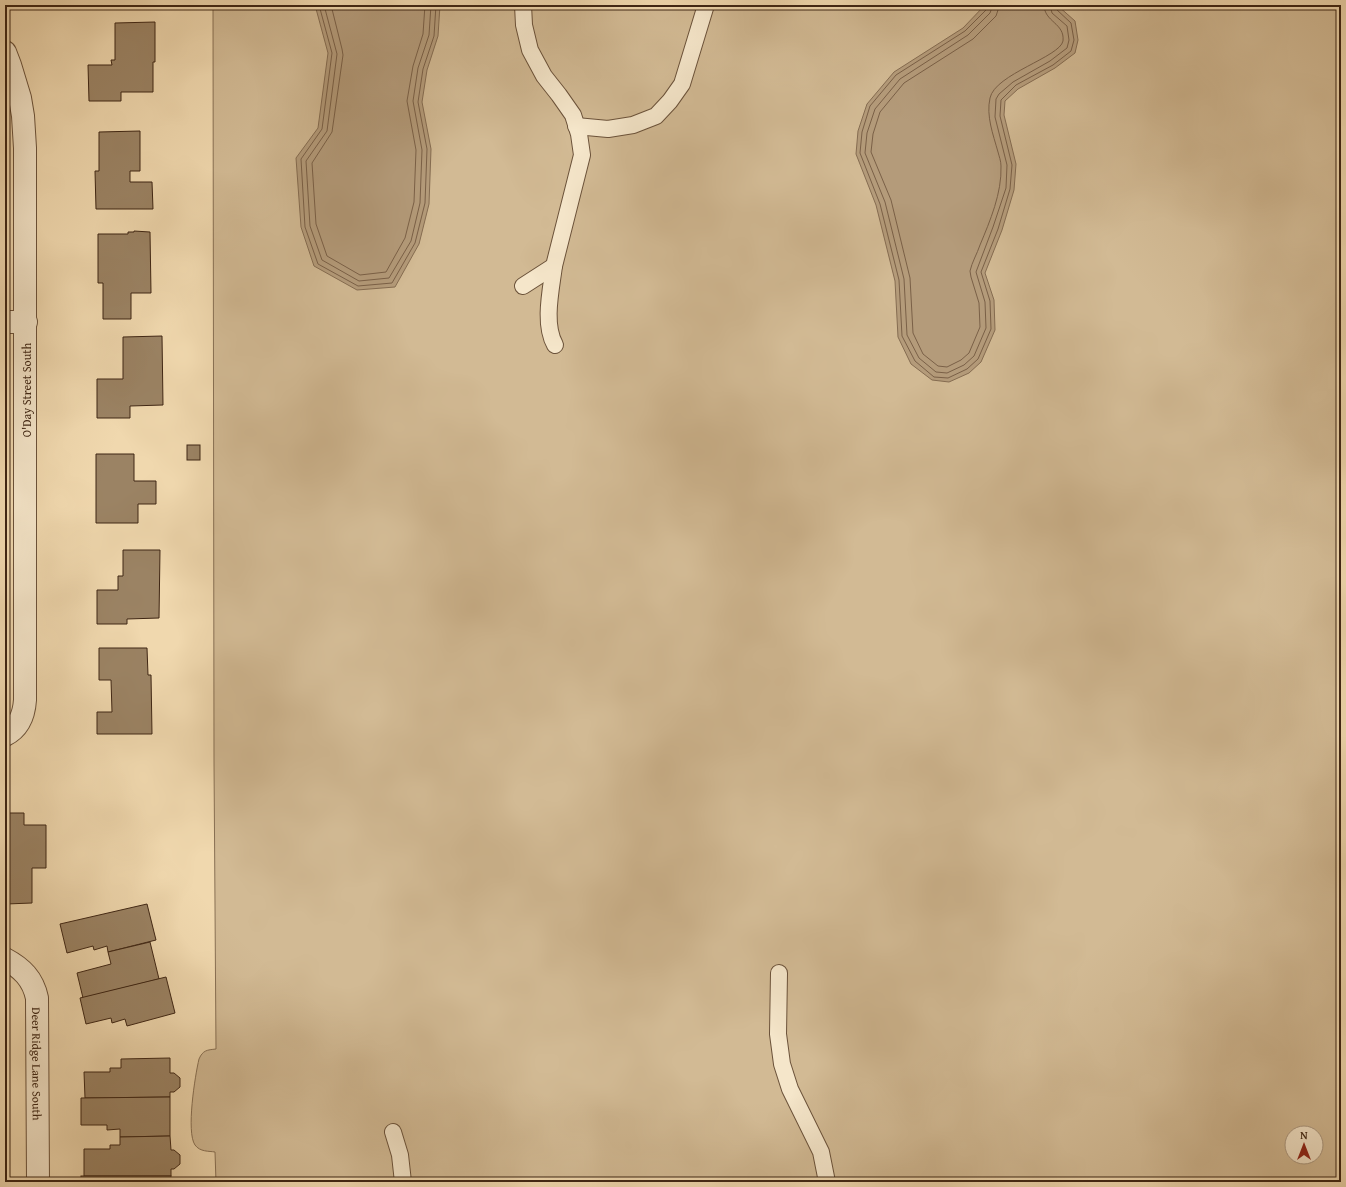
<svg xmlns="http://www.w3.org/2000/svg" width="1346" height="1187" font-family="'Gentium Book Plus',serif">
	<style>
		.green { fill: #d2ba94; stroke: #887054; fill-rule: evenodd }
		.water { fill: #b49b7a; stroke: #856c51 }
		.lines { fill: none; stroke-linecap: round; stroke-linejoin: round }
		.shore { stroke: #7a6047; stroke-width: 1 }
		.building { fill: #9b8364; stroke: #3f2614 }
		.service-casing { stroke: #6b523a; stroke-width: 18 }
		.minor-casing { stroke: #6b523a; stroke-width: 24 }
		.service { stroke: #f5e6ca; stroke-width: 16 }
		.minor { stroke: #f5e6ca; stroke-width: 22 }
		.labels { text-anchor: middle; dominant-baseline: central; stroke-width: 4; stroke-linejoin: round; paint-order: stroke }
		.street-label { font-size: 12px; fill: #3f2614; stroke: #f5e6ca }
	</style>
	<rect width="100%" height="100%" fill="#f0d8ae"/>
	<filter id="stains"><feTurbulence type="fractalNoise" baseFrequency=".005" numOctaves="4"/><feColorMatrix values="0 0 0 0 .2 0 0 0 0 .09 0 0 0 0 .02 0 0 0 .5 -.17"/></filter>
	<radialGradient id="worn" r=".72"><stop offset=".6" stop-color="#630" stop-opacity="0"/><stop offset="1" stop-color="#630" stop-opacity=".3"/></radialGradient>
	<path class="green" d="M 213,5 L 1341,5 L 1341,1182 L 216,1182 L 215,1152 C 209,1151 200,1152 195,1145 C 186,1132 195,1076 199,1059 C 203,1050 207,1050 216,1049 L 214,760 ZM 1292,1133 L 1316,1133 L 1316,1157 L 1292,1157 Z"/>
	<g class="water">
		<polygon points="315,5 440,5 438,36 427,70 422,102 431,149 429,204 419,244 395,287 357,290 314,266 301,227 296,158 318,128 328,53"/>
		<polygon points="985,5 1057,5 1075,21 1078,40 1075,53 1055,68 1018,89 1005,101 1004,115 1016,164 1014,190 1002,230 985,273 994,300 995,330 981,362 969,373 949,382 932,380 911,364 898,337 895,281 876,205 856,154 858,131 867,104 894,72 963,28"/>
	</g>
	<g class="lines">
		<g class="shore">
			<polyline points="319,5 332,53 322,129 301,159 305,227 318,264 358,286 392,283 415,243 425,203 427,149 418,102 423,69 434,36 436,5"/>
			<polyline points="324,5 337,54 327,131 306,161 310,226 322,260 359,281 389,278 411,241 420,203 422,150 413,101 418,68 429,35 431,5"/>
			<polyline points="331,5 342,49 343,55 332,132 312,163 316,224 327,256 360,275 386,272 405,238 414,202 416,150 407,101 413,66 423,34 425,5"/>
			<polyline points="988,5 987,9 965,31 896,75 870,106 862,132 860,153 880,204 899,280 902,336 915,361 934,377 948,378 967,369 978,359 991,329 990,301 981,272 998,229 1010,189 1012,165 1000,116 1001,100 1016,85 1053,65 1071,51 1074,40 1071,23 1056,9 1055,5"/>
			<polyline points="993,5 990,13 968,35 900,79 875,109 867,133 865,153 885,202 904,279 907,335 919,358 936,372 947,373 964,365 974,356 986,328 985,302 976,272 993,227 1006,188 1007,165 995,117 996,99 999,94 1013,82 1050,61 1067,48 1069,40 1067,26 1052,13 1050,5"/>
			<path d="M 999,5 L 998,10 L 996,16 L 973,39 L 904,83 L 880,112 L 873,134 L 871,152 L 891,200 L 910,278 L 913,333 L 923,354 L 938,366 L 947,367 L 961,360 L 969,353 L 980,327 L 979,303 L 971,277 L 970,271 C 972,262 977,254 980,245 C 990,221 1002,193 1001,166 C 1001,161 999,156 998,152 C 993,134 986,116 990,98 C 995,74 1060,57 1063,41 C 1065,23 1044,22 1044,5"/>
		</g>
	</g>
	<g class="building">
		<polygon points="155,22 155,62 153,62 153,92 121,92 121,101 89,101 88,65 112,65 111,60 115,60 115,23"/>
		<polygon points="140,131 140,171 130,171 130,182 152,182 153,209 96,209 95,171 99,171 99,132"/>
		<polygon points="134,231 150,232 151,293 131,293 131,319 103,319 103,283 98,283 98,234 128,234 128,232 134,232"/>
		<polygon points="162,336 163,405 130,406 130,418 97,418 97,379 123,379 123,337"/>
		<rect x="187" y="445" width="13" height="15"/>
		<polygon points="96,454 134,454 134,481 156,481 156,504 138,504 138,523 96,523"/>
		<polygon points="123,550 160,550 159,618 127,619 127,624 97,624 97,590 118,590 118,576 123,576"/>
		<polygon points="99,648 147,648 148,675 151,675 152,734 97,734 97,712 112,712 111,680 99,680"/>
		<polygon points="5,813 24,813 24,825 46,825 46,868 32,868 32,903 6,904"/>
		<polygon points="5,825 6,904 5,904"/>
		<polygon points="147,904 156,940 108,952 107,946 94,950 93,946 67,953 60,924"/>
		<polygon points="150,942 159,979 83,998 77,973 111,964 108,952"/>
		<polygon points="166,977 175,1013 127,1026 125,1019 112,1023 111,1018 86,1024 80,998"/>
		<polygon points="170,1058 170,1073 174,1073 180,1078 180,1087 174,1092 170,1092 170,1097 85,1098 84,1072 110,1072 110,1068 121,1068 121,1059"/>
		<polygon points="170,1097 170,1136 120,1137 120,1129 107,1130 107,1125 81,1125 81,1098"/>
		<polygon points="170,1136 171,1150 174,1150 180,1155 180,1164 174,1169 171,1169 171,1176 84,1176 84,1149 110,1149 110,1145 120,1145 120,1137"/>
		<rect x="81" y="1176" width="90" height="6"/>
	</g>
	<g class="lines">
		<defs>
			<g id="service">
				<polyline points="576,126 608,129 633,125 656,116 670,101 682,84 706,5"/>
				<path d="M 554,266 C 551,290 543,324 555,345"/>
				<polyline points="523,286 554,266 582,155 579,134 573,115 559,95 544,76 530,50 524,25 523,5"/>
				<polyline points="779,973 778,1034 782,1064 790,1089 821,1152 827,1182"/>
				<polyline points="393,1132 400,1155 403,1182"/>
			</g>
			<g id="minor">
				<path d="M 5,52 L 10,65 L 20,98 L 23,116 L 25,148 L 25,700 C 24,715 19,728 5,735"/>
				<polyline points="5,322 26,322"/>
				<path id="s1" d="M 5,959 C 22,968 33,979 37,998 L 38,1182"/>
			</g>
		</defs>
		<use href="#service" class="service-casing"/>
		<use href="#minor" class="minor-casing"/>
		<use href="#service" class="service"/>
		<use href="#minor" class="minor"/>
	</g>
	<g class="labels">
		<g class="street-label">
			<text transform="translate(26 390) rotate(-90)">O'Day Street South</text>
			<text stroke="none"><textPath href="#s1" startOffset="118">Deer Ridge Lane South</textPath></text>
		</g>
	</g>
	<rect width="1346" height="1187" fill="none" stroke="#f0d8ae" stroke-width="20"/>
	<rect x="6" y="6" width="1334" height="1175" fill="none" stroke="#3f2614" stroke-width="2"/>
	<rect x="10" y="10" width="1326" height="1167" fill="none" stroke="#3f2614"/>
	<g transform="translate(1304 1145)"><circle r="19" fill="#f5e6ca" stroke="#ac9981"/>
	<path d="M0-3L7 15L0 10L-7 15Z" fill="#8f2418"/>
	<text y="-6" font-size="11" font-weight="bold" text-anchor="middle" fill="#3f2614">N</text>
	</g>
	<rect width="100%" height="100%" filter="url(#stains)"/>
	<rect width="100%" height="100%" fill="url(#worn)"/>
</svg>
